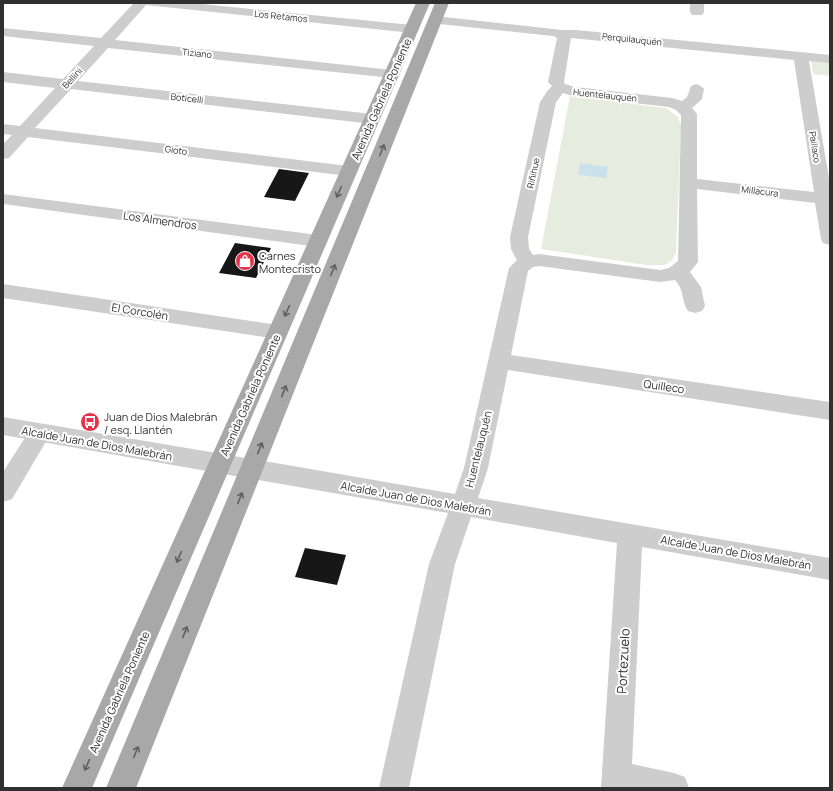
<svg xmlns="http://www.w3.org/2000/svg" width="833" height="791" font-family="Manrope,sans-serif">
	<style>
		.green { fill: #e7edde }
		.water { fill: #cae1ec }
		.building { fill: #171717 }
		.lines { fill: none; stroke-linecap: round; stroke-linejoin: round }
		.minor { fill: #cdcdcd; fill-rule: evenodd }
		.tertiary { fill: #cdcdcd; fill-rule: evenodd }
		.primary { fill: #a8a8a8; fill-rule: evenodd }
		.oneway { stroke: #606060 }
		.labels { text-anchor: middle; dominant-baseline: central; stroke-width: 4; stroke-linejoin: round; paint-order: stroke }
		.far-street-label { font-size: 9px; fill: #303030; stroke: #fff }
		.street-label { font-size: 11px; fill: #303030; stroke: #fff }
		.poi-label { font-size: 11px; fill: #303030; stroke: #fff; text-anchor: start }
		.near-street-label { font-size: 13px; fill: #303030; stroke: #fff }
	</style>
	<rect width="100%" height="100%" fill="#fff"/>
	<g class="green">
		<polygon points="811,60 830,62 830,76 813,74"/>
		<polygon points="570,96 666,108 678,117 681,126 676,253 672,260 665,265 646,265 541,249"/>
	</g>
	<polygon class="water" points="580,163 608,167 606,178 578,175"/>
	<g class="building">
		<polygon points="279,169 309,173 295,201 264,197"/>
		<polygon points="235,243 271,248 256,278 219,273"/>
		<polygon points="305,548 346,555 337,585 295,577"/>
	</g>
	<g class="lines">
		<g class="minor">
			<polygon points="134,3 192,3 412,25 417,26 419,29 417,32 412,33 146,5 115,40 392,70 397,71 399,74 397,77 392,78 108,48 78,81 372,114 378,116 380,119 378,122 372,124 71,89 35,128 348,166 354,167 357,171 354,175 348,176 28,137 9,158 3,159 3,144 12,135 3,134 3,124 20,126 55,88 3,82 3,72 63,79 94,46 3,36 3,28 101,38"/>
			<polygon points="690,3 704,3 704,12 702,15 692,15 690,12"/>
			<path d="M 435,16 L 562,30 L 576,30 L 830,55 L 830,63 L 809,61 L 830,184 L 830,245 L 823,243 L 821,239 L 815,203 L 697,189 L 698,262 L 690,272 L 701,287 L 705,306 L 702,311 L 695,313 L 688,311 C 681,300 685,291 675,280 L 660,282 L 539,266 L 533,267 L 528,271 L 511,355 L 830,402 L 830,420 L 508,370 L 488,468 L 478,498 L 830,558 L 830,580 L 642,547 L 632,764 L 674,773 L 685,777 L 689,788 L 601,788 L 617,543 L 471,517 L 455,564 L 409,788 L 379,788 L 429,564 L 448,513 L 252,479 L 244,476 L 240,469 L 244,462 L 252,459 L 455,494 L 464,468 L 509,268 L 517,260 L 511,249 L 510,237 L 540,102 L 548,90 L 552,86 L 548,82 L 557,38 L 553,36 L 430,23 L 428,20 L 430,17 ZM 571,38 L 794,60 L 814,192 L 697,179 L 697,114 L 692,108 L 702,99 L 704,89 L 701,86 L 696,84 L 691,86 L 687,97 L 682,101 L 672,98 L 575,87 L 565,84 L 564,82 ZM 563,93 L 573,96 L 669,107 L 676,110 L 681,115 L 678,261 L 669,268 L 660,270 L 539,254 L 533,255 L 529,249 L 528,237 L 556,102 Z"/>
			<polygon points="3,194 318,235 325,237 327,241 325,245 318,247 3,204"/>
			<polygon points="3,284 278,325 285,327 288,332 285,337 278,339 3,298"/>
			<polygon points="40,424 48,427 51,433 12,499 3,502 3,472 32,427"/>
		</g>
		<polygon class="tertiary" points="3,417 252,459 260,462 264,469 260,476 252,479 3,435"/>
		<g class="primary">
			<polygon points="416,3 430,3 92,788 62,788"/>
			<polygon points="435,3 449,3 136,788 106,788"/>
		</g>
	</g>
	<defs><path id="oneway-shaft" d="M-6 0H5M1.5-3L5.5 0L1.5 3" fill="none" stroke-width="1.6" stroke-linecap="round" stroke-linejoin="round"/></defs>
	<g class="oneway">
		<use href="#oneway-shaft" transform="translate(382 150) rotate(-68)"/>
		<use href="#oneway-shaft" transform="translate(339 192) rotate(114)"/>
		<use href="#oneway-shaft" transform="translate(333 270) rotate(-68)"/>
		<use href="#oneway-shaft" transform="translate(287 311) rotate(114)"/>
		<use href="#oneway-shaft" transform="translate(284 391) rotate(-68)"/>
		<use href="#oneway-shaft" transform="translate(260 448) rotate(-68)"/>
		<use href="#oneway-shaft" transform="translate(240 498) rotate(-68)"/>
		<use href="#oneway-shaft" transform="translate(179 557) rotate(114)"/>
		<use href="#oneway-shaft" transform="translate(185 632) rotate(-68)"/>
		<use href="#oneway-shaft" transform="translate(136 752) rotate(-68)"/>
		<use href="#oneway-shaft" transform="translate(87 765) rotate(114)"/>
	</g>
	<defs>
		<symbol id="shop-disc" viewBox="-11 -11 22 22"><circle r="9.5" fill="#e6334b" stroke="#fff"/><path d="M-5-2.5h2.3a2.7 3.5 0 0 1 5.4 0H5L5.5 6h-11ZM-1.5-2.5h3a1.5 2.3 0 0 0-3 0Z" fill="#fff"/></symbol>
		<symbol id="bus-disc" viewBox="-11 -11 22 22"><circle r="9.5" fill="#e6334b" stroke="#fff"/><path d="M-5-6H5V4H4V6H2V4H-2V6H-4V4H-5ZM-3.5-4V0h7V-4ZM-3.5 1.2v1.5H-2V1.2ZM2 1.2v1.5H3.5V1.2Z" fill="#fff"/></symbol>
	</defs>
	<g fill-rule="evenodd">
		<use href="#shop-disc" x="234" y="250" width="22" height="22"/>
		<use href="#bus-disc" x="79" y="411" width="22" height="22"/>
	</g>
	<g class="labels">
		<g class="far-street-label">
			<text transform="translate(281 16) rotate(6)">Los Retamos</text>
			<text transform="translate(632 39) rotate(6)">Perquilauquén</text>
			<text transform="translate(197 53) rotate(6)">Tiziano</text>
			<text transform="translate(72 78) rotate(-47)">Bellini</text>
			<text transform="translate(605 95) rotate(6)">Huentelauquén</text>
			<text transform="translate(187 98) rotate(7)">Boticelli</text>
			<text transform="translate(815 147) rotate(81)">Paillaco</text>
			<text transform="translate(176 150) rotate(7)">Gioto</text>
			<text transform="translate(533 173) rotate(-78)">Riñihue</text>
			<text transform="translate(760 191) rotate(7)">Millacura</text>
		</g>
		<g class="street-label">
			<text transform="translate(381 99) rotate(-66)">Avenida Gabriela Poniente</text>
			<text transform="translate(160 220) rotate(8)">Los Almendros</text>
			<text transform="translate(140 311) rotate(9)">El Corcolén</text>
			<text transform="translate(664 386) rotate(8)">Quilleco</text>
			<text transform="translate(250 395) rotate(-66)">Avenida Gabriela Poniente</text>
			<text transform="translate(97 443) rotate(10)">Alcalde Juan de Dios Malebrán</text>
			<text transform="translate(478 449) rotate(-76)">Huentelauquén</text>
			<text transform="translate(416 498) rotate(10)">Alcalde Juan de Dios Malebrán</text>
			<text transform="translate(736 552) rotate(10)">Alcalde Juan de Dios Malebrán</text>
			<text transform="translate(119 692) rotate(-66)">Avenida Gabriela Poniente</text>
		</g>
		<g class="poi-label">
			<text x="259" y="255">Carnes<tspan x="259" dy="13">Montecristo</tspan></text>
			<text x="104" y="416">Juan de Dios Malebrán<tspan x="104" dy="13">/ esq. Llantén</tspan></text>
		</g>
		<g class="near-street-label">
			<text transform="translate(623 661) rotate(-87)">Portezuelo</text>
		</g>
	</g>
	<rect width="833" height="791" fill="none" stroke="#303030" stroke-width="8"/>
</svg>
